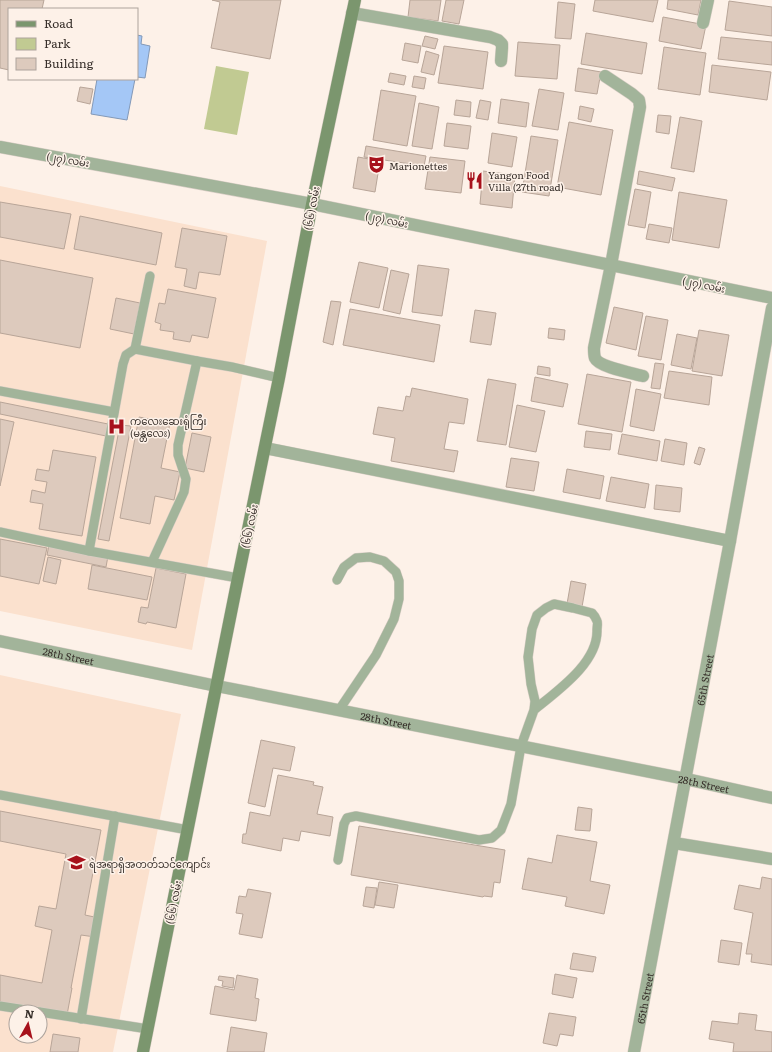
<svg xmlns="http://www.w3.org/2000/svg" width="772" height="1052" font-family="Literata,'Noto Sans Myanmar',serif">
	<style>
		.built { fill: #fbe1ce; fill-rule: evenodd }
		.green { fill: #c1ca92 }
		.water { fill: #a4c7f6; stroke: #8399b8 }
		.building { fill: #ddcabd; stroke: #b8a598 }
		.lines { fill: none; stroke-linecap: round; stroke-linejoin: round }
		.lane-casing { stroke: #d9cec6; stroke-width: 10 }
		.street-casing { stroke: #d9cec6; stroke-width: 13 }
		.secondary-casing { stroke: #d9cec6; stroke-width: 13 }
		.lane { stroke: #a2b49a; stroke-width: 9 }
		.street { stroke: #a2b49a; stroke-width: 12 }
		.secondary { stroke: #7b966e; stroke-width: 12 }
		.labels { text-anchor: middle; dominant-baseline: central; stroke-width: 3; stroke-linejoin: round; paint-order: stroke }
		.street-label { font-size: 10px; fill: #362e29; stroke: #fdf1e8 }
		.poi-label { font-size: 10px; fill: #362e29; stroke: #fdf1e8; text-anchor: start }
	</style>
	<rect width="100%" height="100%" fill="#fdf1e8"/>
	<g class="built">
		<polygon points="0,186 267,241 192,650 0,611"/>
		<path d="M 0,675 L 181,714 L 113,1052 L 0,1052 ZM 16,1012 L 40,1012 L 40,1036 L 16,1036 Z"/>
	</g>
	<polygon class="green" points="216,66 249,72 237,135 204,129"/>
	<g class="water">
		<polygon points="137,35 142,36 141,44 150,46 145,78 137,77"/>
		<polygon points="97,79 135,79 127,120 91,114"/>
	</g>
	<g class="building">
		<polygon points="0,0 44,0 42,9 9,9 9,70 0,68"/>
		<polygon points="212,0 281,0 270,59 211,48 220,2"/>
		<polygon points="410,0 441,0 438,21 408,17"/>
		<polygon points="446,0 464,0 459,24 442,21"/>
		<polygon points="595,0 658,0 653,22 593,11"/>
		<polygon points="668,0 701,0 698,15 667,9"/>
		<polygon points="729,1 772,7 772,36 725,30"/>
		<polygon points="558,2 575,4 571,39 555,38"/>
		<polygon points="663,17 706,25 701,49 659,41"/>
		<polygon points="586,33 647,43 642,74 581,64"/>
		<polygon points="425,36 438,39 435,49 422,46"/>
		<polygon points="721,37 772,42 772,65 718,59"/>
		<polygon points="518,42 560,45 557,79 515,76"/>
		<polygon points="405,43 421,46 418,63 402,60"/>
		<polygon points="444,46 488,52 483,89 438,83"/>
		<polygon points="664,47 706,53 700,95 658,89"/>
		<polygon points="426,51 439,55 434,75 421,72"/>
		<polygon points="712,65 771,72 767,100 709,92"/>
		<polygon points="578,68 601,72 597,94 575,91"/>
		<polygon points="390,73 406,76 404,85 388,82"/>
		<polygon points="414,76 426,78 424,89 412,87"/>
		<polygon points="80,87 93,89 90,104 77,101"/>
		<polygon points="539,89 564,93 558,130 532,126"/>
		<polygon points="381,90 416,96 407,146 373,140"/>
		<polygon points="501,99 529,103 526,127 498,123"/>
		<polygon points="456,100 471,102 470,117 454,115"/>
		<polygon points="480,100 491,102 488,120 476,118"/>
		<polygon points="419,103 439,107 432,149 412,146"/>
		<polygon points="580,106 594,109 591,122 578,119"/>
		<polygon points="658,115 671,116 669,134 656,132"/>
		<polygon points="680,117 702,121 694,172 671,168"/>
		<polygon points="569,122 613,130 601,195 557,187"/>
		<polygon points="447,123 471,126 468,149 444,146"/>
		<polygon points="492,133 517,137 512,167 488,163"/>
		<polygon points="531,136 558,140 549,196 522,192"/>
		<polygon points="366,146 426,156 424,166 364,157"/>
		<polygon points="358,157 380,161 375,192 353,188"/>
		<polygon points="430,157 465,161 461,193 425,189"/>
		<polygon points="483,171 515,175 512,208 480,204"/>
		<polygon points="639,171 675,178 672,191 637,184"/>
		<polygon points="635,189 651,192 645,228 628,225"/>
		<polygon points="679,192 727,200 719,248 672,240"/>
		<polygon points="0,202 71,214 64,249 0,237"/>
		<polygon points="80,216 162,233 156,265 74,249"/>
		<polygon points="649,224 672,228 669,243 646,239"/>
		<polygon points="182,228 227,236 220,275 199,272 196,289 184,286 187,269 175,267"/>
		<polygon points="0,260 93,278 80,348 0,333"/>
		<polygon points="359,262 388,268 379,308 350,302"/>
		<polygon points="418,265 449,269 442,316 412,312"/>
		<polygon points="391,270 409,274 400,314 383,310"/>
		<polygon points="168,289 216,298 208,338 192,335 190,342 173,339 174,332 160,330 161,324 155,322 159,303 165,304"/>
		<polygon points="116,298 140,303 134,334 110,329"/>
		<polygon points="331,301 341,302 333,345 323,342"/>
		<polygon points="614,307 643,313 636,350 606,343"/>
		<polygon points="350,309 440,325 434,362 343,345"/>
		<polygon points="475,310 496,313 491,345 470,342"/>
		<polygon points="646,316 668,320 661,360 638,356"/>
		<polygon points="549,328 565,330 564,340 548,338"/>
		<polygon points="699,330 729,335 722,376 692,371"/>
		<polygon points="677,334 697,338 691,369 671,365"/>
		<polygon points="655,363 664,364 660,389 651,388"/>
		<polygon points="538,366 550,368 550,376 537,374"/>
		<polygon points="669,371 712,377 709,405 664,398"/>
		<polygon points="587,374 631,382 622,432 578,424"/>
		<polygon points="535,377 568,384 563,407 531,401"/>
		<polygon points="488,379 516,384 506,445 477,441"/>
		<polygon points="412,388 468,399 464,424 449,422 444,449 458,451 454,472 391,461 395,438 373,434 378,407 403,411 406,396 410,397"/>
		<polygon points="636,389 661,394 654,431 630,426"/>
		<polygon points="0,402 108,424 106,436 0,414"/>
		<polygon points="517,405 545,411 536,452 509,447"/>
		<polygon points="139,417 170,423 161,468 180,472 174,500 155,496 150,524 120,518"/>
		<polygon points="0,419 14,422 0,486"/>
		<polygon points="120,425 131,426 109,541 98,539"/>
		<polygon points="586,431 612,434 610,450 584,447"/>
		<polygon points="192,433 211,437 204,472 185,468"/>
		<polygon points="622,434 660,441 657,461 618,454"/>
		<polygon points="665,439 687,443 684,465 661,461"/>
		<polygon points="699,447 705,449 700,465 694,463"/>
		<polygon points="53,450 96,457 82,536 39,529 43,504 30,502 32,490 45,493 47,482 35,480 37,469 49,471"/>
		<polygon points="511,458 539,462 534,491 506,487"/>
		<polygon points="567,469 604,476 600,499 563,492"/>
		<polygon points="611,477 649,484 645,508 606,501"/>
		<polygon points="656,485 682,488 680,512 654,509"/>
		<polygon points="0,539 47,548 39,584 0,576"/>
		<polygon points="49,545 108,556 106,567 47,555"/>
		<polygon points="48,557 61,560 56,584 43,581"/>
		<polygon points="92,565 152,577 147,600 88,589"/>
		<polygon points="156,568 186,574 176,628 147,622 146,624 138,622 141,607 148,608"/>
		<polygon points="571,581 586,584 582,607 567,604"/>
		<polygon points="261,740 295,747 290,771 273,768 265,807 248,803"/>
		<polygon points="278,775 314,782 313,785 323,787 317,814 333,817 330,836 301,831 299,841 283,838 281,851 242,843 243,834 246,834 250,812 270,816"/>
		<polygon points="578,807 592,809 590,831 575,830"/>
		<polygon points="0,811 101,830 85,915 99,918 95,937 81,935 71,988 72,988 67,1015 0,1002 0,975 42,983 52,930 35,926 39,906 56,909 66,854 0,841"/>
		<polygon points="359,826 505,850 500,883 494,882 492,897 484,896 483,897 351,875"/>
		<polygon points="557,835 597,842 590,881 610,885 604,914 565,906 567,897 522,889 528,858 552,863"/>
		<polygon points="762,877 772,879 772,965 751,962 752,954 746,954 753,913 734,909 739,885 760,889"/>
		<polygon points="379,882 398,885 394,908 375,905"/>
		<polygon points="366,887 377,888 374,908 363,906"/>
		<polygon points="248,889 271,893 262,938 239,934 243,914 236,913 239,896 246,897"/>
		<polygon points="721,940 742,943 739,965 718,962"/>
		<polygon points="573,953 596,957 593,972 570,969"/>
		<polygon points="555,974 577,978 573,998 552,994"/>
		<polygon points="237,975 258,979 255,998 259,999 256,1021 210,1014 215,986 234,990"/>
		<polygon points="219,976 234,978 233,988 222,986 223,981 218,980"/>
		<polygon points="549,1013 576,1017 573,1036 560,1034 557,1046 543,1043"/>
		<polygon points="739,1013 757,1015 755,1030 772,1032 772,1052 733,1052 734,1043 709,1039 712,1021 738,1024"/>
		<polygon points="231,1027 267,1033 264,1052 227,1052"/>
		<polygon points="53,1034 80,1038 78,1052 50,1052"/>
	</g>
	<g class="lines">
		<defs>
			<g id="lane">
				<polyline points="135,349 150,276"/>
				<polyline points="0,391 114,412"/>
				<polyline points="0,532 89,551 238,578"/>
				<polyline points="89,551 123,364 126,355 135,349 197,361"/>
				<polyline points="152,562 184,492 186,479 178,455 178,445 197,361 232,367 279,378"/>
				<polyline points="337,580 344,567 356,558 370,557 384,561 396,572 399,581 399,599 394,619 376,655 339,710"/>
				<polyline points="0,795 188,830"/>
				<path d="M 338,860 L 344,824 L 347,818 L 356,816 L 479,840 L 492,838 L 501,830 L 511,804 L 521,746 L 534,710 L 535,701 L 531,684 L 528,657 L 532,629 L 537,615 L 546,608 L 554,604 L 573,608 L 592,613 C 594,615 596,618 597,621 C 598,623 597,627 597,630 C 598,663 557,691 534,710"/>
				<polyline points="0,1006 39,1012"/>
				<polyline points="40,1012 148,1029"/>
				<polyline points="81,1019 115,816"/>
			</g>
			<g id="street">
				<polyline points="352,13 490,37 498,40 502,44 502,48 501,61"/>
				<polyline points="703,23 708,0"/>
				<path d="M 605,76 L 632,94 L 639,100 L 640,107 L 611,265 L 594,348 C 594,351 594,355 595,358 C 599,367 632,373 643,376"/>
				<polyline points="0,147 312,204 772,298"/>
				<polyline points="265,448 730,541"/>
				<path id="s1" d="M 0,641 L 217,686 L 686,779 L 772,798"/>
				<polyline points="674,843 772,859"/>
				<path id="s2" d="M 634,1052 L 730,541 L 772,308"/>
			</g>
			<polyline id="secondary" points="143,1052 238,578 279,378 312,204 355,0"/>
		</defs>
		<use href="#lane" class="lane-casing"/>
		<use href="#street" class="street-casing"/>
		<use href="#secondary" class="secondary-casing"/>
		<use href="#lane" class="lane"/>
		<use href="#street" class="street"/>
		<use href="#secondary" class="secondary"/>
	</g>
	<defs>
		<symbol id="theatre-bare" viewBox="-9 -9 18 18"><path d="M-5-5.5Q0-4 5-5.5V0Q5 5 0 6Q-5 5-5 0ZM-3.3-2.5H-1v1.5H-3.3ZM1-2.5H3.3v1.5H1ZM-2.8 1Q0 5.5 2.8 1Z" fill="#a7111b" stroke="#fdf1e8" stroke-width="2.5" paint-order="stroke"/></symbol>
		<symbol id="restaurant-bare" viewBox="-9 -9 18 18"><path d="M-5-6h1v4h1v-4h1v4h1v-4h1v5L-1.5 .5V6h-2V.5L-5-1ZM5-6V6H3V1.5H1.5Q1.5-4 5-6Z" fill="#a7111b" stroke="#fdf1e8" stroke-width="2.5" paint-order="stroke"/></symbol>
		<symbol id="hospital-bare" viewBox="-9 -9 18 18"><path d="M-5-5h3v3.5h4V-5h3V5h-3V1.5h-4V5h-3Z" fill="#a7111b" stroke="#fdf1e8" stroke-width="2.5" paint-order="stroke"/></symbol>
		<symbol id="university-bare" viewBox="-9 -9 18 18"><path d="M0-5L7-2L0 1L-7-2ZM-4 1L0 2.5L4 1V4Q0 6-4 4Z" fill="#a7111b" stroke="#fdf1e8" stroke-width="2.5" paint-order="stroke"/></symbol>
	</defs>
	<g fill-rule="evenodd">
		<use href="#theatre-bare" x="364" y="152" width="25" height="25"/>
		<use href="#restaurant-bare" x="462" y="168" width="25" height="25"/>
		<use href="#hospital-bare" x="104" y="414" width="25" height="25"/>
		<use href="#university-bare" x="64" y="850" width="25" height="25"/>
	</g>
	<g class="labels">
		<g class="street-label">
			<text transform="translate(68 159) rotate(10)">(၂၇) လမ်း</text>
			<text transform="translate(311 208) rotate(-79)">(၆၆) လမ်း</text>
			<text transform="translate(387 219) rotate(12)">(၂၇) လမ်း</text>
			<text transform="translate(704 284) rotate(12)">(၂၇) လမ်း</text>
			<text transform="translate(249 526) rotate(-78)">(၆၆) လမ်း</text>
			<text stroke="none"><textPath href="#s1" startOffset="70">28th Street</textPath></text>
			<text stroke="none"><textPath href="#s2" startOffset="379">65th Street</textPath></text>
			<text stroke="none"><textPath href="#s1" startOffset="394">28th Street</textPath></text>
			<text stroke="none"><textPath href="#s1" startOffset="718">28th Street</textPath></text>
			<text transform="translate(173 902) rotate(-79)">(၆၆) လမ်း</text>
			<text stroke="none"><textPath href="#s2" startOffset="55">65th Street</textPath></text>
		</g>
		<g class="poi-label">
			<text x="389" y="165">Marionettes</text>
			<text x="488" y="174">Yangon Food<tspan x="488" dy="12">Villa (27th road)</tspan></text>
			<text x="130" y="420">ကလေးဆေးရုံကြီး<tspan x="130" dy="12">(မန္တလေး)</tspan></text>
			<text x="89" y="863">ရဲအရာရှိအတတ်သင်ကျောင်း</text>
		</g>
	</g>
	<rect x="8" y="8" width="130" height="72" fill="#fdf1e8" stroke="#ada39c"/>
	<rect x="16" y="21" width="20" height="6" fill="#7b966e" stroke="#ada39c"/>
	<text x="44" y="28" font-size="12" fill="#362e29">Road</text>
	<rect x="16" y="38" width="20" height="12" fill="#c1ca92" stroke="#ada39c"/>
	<text x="44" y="48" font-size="12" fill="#362e29">Park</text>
	<rect x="16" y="58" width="20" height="12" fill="#ddcabd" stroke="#ada39c"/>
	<text x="44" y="68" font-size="12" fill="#362e29">Building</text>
	<g transform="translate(28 1024) rotate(8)"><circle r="19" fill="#fdf1e8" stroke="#ada39c"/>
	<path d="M0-3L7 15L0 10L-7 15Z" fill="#a7111b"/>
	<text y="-6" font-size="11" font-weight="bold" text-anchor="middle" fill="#362e29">N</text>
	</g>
</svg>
